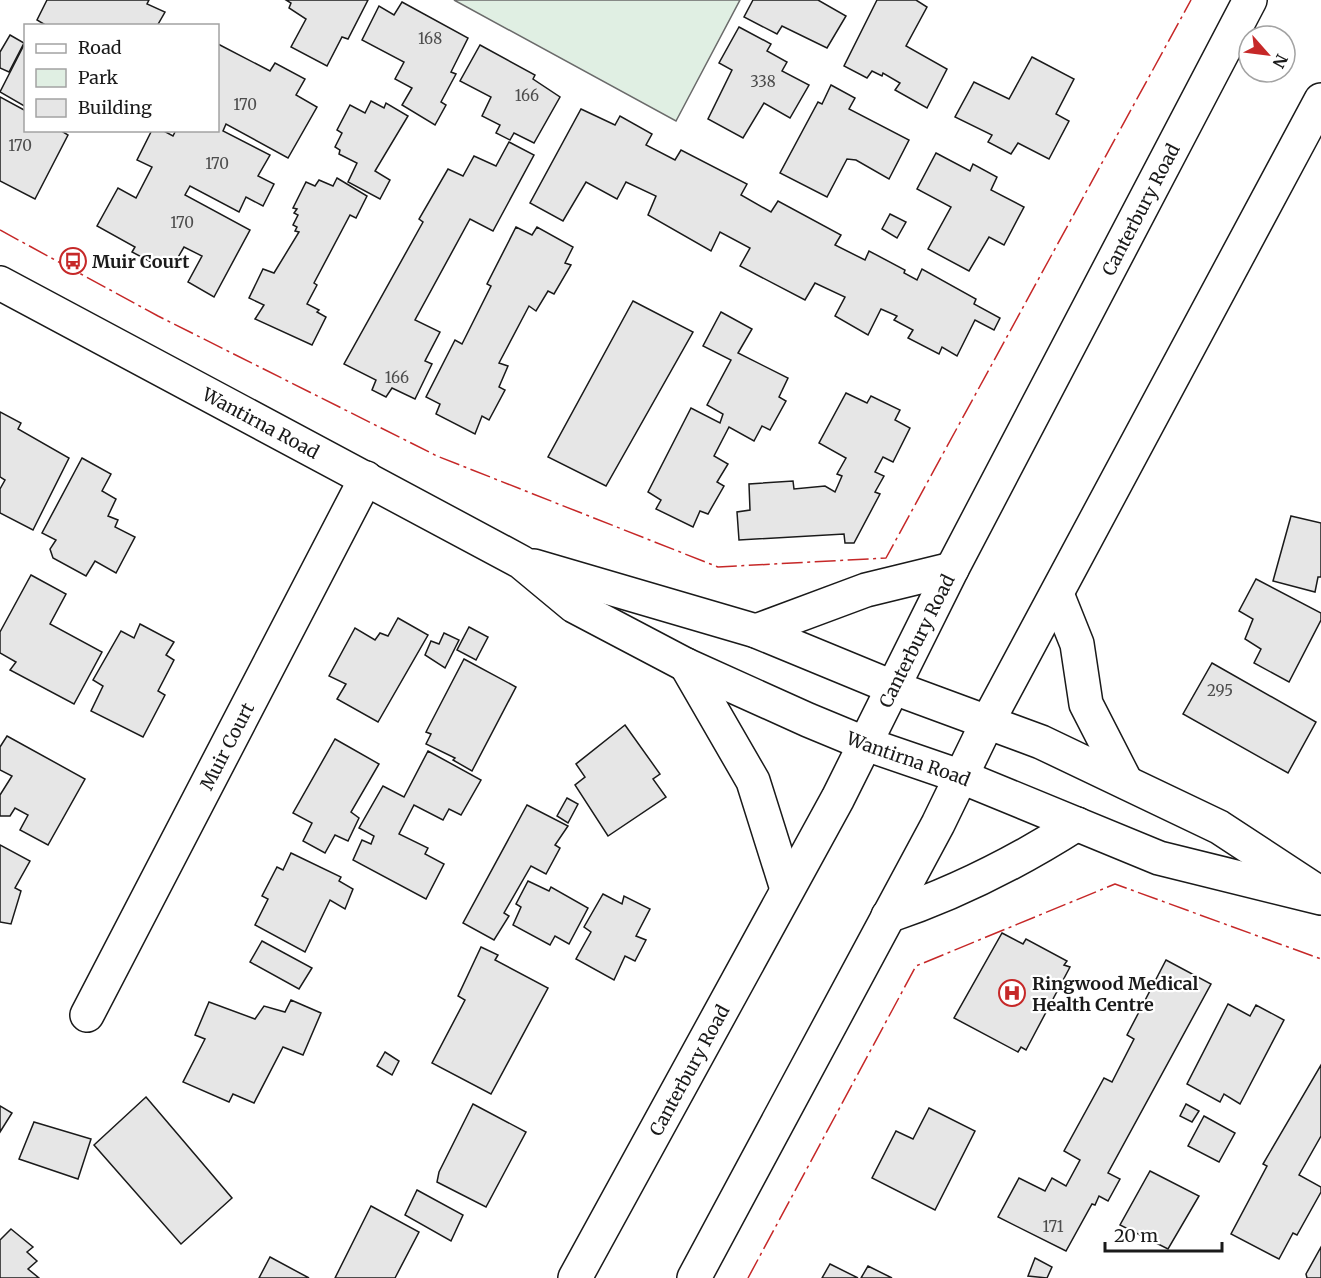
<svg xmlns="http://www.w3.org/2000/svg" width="1321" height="1278" font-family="Merriweather,serif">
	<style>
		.green { fill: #e0efe3; stroke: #6a6a6a; stroke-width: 1.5 }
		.building { fill: #e6e6e6; stroke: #1a1a1a; stroke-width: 1.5 }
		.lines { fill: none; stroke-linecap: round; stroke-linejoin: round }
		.street-casing { stroke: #1a1a1a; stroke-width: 36 }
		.primary-casing { stroke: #1a1a1a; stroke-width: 36 }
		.street { stroke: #fff; stroke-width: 33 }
		.primary { stroke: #fff; stroke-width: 33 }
		.power { stroke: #c62828; stroke-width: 1.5; stroke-dasharray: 21 4.5 3 4.5; stroke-linecap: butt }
		.labels { text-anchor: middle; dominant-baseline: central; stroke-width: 4.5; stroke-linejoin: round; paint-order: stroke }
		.number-label { font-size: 15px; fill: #4d4d4d }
		.street-label { font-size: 18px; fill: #1a1a1a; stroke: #fff }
		.poi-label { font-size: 18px; font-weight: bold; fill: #1a1a1a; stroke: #fff; text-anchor: start }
	</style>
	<rect width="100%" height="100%" fill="#fff"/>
	<polygon class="green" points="454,0 740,0 676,121"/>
	<g class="building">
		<polygon points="47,0 149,0 147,4 165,12 157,26 47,26 37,20"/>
		<polygon points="286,0 368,0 348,39 342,37 327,66 291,47 306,19 289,8 291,3"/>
		<polygon points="753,0 818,0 846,16 827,48 782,26 777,34 744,17"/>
		<polygon points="877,0 916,0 927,7 906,46 947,69 927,108 895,90 900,83 883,73 882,76 872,71 867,78 844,66"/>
		<polygon points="402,2 468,38 451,72 456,74 441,102 446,105 435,125 402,105 412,88 395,79 404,62 362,40 379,6 394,15"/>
		<polygon points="739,27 771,44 767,51 787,62 782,71 809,85 790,118 764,103 743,138 708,119 732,70 719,63"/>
		<polygon points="10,35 24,43 9,72 0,68 0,52"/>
		<polygon points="26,41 26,107 0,92"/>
		<polygon points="218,44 270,71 275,63 305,79 296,95 317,107 288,158 226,124 223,131 270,155 258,176 274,184 263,206 246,197 239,212 190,186 185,195 250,230 214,297 188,282 202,256 184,247 173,266 158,258 155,264 132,252 135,247 97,226 118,188 136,198 152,167 137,160 152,130 162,130 173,136 176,130 218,130"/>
		<polygon points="480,45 535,75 533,79 560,97 534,143 514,133 510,140 496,133 500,125 482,116 491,97 460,81"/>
		<polygon points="1032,57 1074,79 1056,114 1069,121 1049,159 1018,143 1011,154 988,142 992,135 955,117 974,82 1009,99"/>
		<polygon points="831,85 855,98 849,109 909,140 889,179 856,160 847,159 827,197 780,173 818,102 822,104"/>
		<polygon points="0,97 26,111 26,130 60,130 68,135 35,199 0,181"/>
		<polygon points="371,101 384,108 386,103 408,116 375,171 390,180 380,199 348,182 357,163 339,154 340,150 335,147 342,133 337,130 350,105 365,113"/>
		<polygon points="581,109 615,125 620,116 652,134 646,145 675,160 681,150 747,184 741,195 771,212 778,201 841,235 835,245 865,260 869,251 905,270 904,273 917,280 922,269 976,299 974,304 1000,318 994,330 975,320 957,356 942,347 939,354 908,338 913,330 894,320 897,316 881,309 868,335 835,316 845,297 815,283 805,300 740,266 750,248 720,232 711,251 648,215 656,196 626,182 617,199 586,182 563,221 530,203"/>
		<polygon points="509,142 534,155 493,231 470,219 415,320 440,332 425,361 432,364 415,399 392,388 386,397 372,390 376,380 344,364 423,222 419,219 448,169 463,176 474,156 496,166"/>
		<polygon points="936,153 970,171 973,164 997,177 991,190 1024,207 1004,245 989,237 969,271 928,249 951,207 917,189"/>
		<polygon points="337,178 367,196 356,218 350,215 314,283 317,285 307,304 319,310 317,312 326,317 312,345 255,319 264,305 249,298 263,269 274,273 299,232 295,231 297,227 293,225 298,215 294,213 297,209 293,208 306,182 315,186 319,180 333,186"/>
		<polygon points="890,214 906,222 897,238 882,229"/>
		<polygon points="516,227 532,235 537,227 573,247 565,263 571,265 554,294 548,291 536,311 529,306 499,363 508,366 499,387 505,390 489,420 482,416 475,434 436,414 440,404 426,397 455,340 462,344 491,286 487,284"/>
		<polygon points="633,301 693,332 606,486 548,457"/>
		<polygon points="721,312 752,329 738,353 788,378 779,397 786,401 770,430 762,426 754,441 729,427 714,456 728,464 717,482 724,486 708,514 700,511 693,527 656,509 661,500 648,492 691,408 720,423 723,414 707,405 731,360 703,346"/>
		<polygon points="846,393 867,403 871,396 900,410 895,420 910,428 893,462 883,457 875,472 884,476 875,492 880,494 854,543 845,543 844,534 739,540 737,512 750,510 749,484 793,481 794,489 825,486 835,492 842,476 837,474 846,458 819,443"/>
		<polygon points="0,412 21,423 18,429 69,458 33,530 0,513 0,489 5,480 0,477"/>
		<polygon points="82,458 111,474 102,491 116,499 108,516 118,520 115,527 135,537 116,573 95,561 86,576 53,558 50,549 56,540 42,533"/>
		<polygon points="1291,516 1321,523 1321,577 1318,577 1315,592 1273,581"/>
		<polygon points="31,575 66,594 50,624 102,652 74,704 10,670 16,662 0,653 0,632"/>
		<polygon points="1256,579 1321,613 1321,620 1289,682 1254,663 1261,649 1245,639 1253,619 1239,611"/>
		<polygon points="398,618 428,635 378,722 337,699 346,684 329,676 355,628 375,640 380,633 388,636"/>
		<polygon points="140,624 174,642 166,655 174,660 158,691 165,695 143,737 91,711 103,686 93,680 121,631 134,638"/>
		<polygon points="469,627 488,637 476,660 457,650"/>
		<polygon points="444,633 459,640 445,668 425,655 431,641 439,644"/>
		<polygon points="464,659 516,687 472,771 453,760 455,758 426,744 431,734 426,732"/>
		<polygon points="1212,663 1316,722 1288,773 1183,714"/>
		<polygon points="625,725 660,774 653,779 666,797 608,836 575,785 585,777 576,764"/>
		<polygon points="7,736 85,779 48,845 20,830 28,815 15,808 10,816 0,816 0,795 12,776 0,770 0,747"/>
		<polygon points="335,739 379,764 351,812 359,818 348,841 335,835 325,853 303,841 312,823 293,813"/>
		<polygon points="428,751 481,780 461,815 449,809 443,820 414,805 399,834 428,848 425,854 444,864 426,899 353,860 362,840 371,844 374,836 359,828 383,786 404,797"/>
		<polygon points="567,798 578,804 568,823 557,816"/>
		<polygon points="527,805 568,826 555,845 560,848 546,874 531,866 504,913 509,916 494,940 463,923"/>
		<polygon points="0,845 30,861 15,888 21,891 11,924 0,922"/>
		<polygon points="291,853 341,877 339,881 353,889 345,909 330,900 305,952 255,925 268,899 262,896 277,867 283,870"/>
		<polygon points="528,881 549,891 551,887 588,908 569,944 555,936 550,945 513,925 521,907 516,904"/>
		<polygon points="603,894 622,904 624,896 650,909 636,936 646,940 635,961 625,956 614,980 576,959 591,932 584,927"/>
		<polygon points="1002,933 1023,944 1026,939 1067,961 1064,965 1070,967 1026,1050 1021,1047 1018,1052 954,1018"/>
		<polygon points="262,941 312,968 299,989 250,962"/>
		<polygon points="481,947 498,955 495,960 548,988 491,1094 432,1063 465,1000 458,996"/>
		<polygon points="1166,960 1211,984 1108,1173 1120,1179 1108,1201 1099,1196 1095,1205 1092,1204 1066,1251 998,1217 1019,1178 1045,1191 1052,1178 1066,1186 1080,1160 1064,1151 1104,1078 1112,1082 1134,1039 1127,1035"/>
		<polygon points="291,1000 321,1013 303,1055 283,1047 254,1103 233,1094 229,1102 183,1082 205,1039 195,1035 209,1002 255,1019 264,1006 285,1012"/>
		<polygon points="1228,1004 1250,1016 1256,1005 1284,1020 1240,1104 1224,1094 1220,1102 1187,1084"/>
		<polygon points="385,1052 399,1061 392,1075 377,1066"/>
		<polygon points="1321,1065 1321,1136 1299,1175 1321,1187 1321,1192 1297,1235 1293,1233 1279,1259 1231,1234 1267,1166 1263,1164"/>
		<polygon points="146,1097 232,1198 181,1244 94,1145"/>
		<polygon points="473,1104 526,1132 486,1207 437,1182 439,1172"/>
		<polygon points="1186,1104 1199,1111 1192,1122 1180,1116"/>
		<polygon points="0,1106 12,1113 0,1132"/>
		<polygon points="929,1108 975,1131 935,1210 872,1178 896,1131 913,1139"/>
		<polygon points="1204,1116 1235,1133 1219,1162 1188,1146"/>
		<polygon points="34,1122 91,1139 78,1179 19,1159"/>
		<polygon points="1150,1171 1199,1196 1168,1249 1120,1225"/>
		<polygon points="417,1190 463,1215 451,1241 405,1215"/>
		<polygon points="371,1206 419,1232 395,1278 335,1278"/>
		<polygon points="11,1229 33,1247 27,1252 37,1261 28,1269 39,1278 0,1278 0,1240"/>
		<polygon points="1321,1247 1321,1278 1307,1278 1306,1274"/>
		<polygon points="270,1257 309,1278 259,1278"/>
		<polygon points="1035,1258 1052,1267 1047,1278 1028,1276"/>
		<polygon points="830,1264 858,1278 822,1278"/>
		<polygon points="868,1266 892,1278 861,1278"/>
	</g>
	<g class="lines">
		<defs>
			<g id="street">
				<path id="s1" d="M 87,1015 L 366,478"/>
			</g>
			<g id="primary">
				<path id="s2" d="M 0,283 L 521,562 L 574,606 L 686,665 L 808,720 L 866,744 L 962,777 L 1159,858 L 1321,898"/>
				<polyline points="534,566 756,631 892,687 1041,742 1219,827 1312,888"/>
				<polyline points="1057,594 1077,644 1086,704 1126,782"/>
				<polyline points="756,631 866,590 952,569"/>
				<polyline points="686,665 753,781 787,889"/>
				<path d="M 888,916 C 954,894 1019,861 1077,824"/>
				<path id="s3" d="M 575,1278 L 838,798 L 952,569 L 1250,0"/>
				<polyline points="694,1278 938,824 987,723 1321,100"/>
			</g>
		</defs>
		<use href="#street" class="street-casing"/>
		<use href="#primary" class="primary-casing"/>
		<use href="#street" class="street"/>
		<use href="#primary" class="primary"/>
		<g class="power">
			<polyline points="0,230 158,316 437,456 718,567 886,558 1191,0"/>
			<polyline points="748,1278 916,966 1115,884 1321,959"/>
		</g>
	</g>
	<defs>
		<symbol id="bus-ring" viewBox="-11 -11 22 22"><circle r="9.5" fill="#fff" stroke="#c62828" stroke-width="1.5"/><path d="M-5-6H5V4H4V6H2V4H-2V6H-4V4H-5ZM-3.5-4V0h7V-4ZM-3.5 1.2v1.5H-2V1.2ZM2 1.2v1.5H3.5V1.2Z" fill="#c62828"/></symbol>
		<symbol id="hospital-ring" viewBox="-11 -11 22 22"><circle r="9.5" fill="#fff" stroke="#c62828" stroke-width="1.5"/><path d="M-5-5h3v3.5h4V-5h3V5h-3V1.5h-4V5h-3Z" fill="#c62828"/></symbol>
	</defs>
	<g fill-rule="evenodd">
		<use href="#bus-ring" x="58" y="246" width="30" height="30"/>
		<use href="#hospital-ring" x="997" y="978" width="30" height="30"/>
	</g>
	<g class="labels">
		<g class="number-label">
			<text x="430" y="38">168</text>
			<text x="763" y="81">338</text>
			<text x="527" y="95">166</text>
			<text x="245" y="104">170</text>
			<text x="20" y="145">170</text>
			<text x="217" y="163">170</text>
			<text x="182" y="222">170</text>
			<text x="397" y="377">166</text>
			<text x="1220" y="690">295</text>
			<text x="1053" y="1226">171</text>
		</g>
		<g class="street-label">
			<text stroke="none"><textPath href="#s3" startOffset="1209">Canterbury Road</textPath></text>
			<text stroke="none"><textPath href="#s2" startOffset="296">Wantirna Road</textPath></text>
			<text stroke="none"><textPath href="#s3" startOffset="723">Canterbury Road</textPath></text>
			<text stroke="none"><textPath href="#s1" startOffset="303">Muir Court</textPath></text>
			<text stroke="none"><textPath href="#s2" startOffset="1028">Wantirna Road</textPath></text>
			<text stroke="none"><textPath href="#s3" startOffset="237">Canterbury Road</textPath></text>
		</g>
		<g class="poi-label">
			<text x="92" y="261">Muir Court</text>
			<text x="1032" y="983">Ringwood Medical<tspan x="1032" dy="21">Health Centre</tspan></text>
		</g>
	</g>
	<rect x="24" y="24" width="195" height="108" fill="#ffffff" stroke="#a3a3a3" stroke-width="1.5"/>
	<rect x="36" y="44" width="30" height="9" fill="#ffffff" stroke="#a3a3a3" stroke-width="1.5"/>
	<text x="78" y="54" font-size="18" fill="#1a1a1a">Road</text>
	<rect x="36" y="69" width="30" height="18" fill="#e0efe3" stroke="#a3a3a3" stroke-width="1.5"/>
	<text x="78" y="84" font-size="18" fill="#1a1a1a">Park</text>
	<rect x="36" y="99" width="30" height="18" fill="#e6e6e6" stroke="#a3a3a3" stroke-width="1.5"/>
	<text x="78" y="114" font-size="18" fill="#1a1a1a">Building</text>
	<g transform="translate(1267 54) rotate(118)"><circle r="28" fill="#ffffff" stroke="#a3a3a3" stroke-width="1.5"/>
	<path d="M0-4.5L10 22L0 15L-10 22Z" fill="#c62828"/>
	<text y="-9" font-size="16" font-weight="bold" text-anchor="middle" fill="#1a1a1a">N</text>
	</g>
	<path d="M1105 1242v9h117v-9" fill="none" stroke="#1a1a1a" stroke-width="3"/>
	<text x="1114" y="1242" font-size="18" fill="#1a1a1a" stroke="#ffffff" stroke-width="4.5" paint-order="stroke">20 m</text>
</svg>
